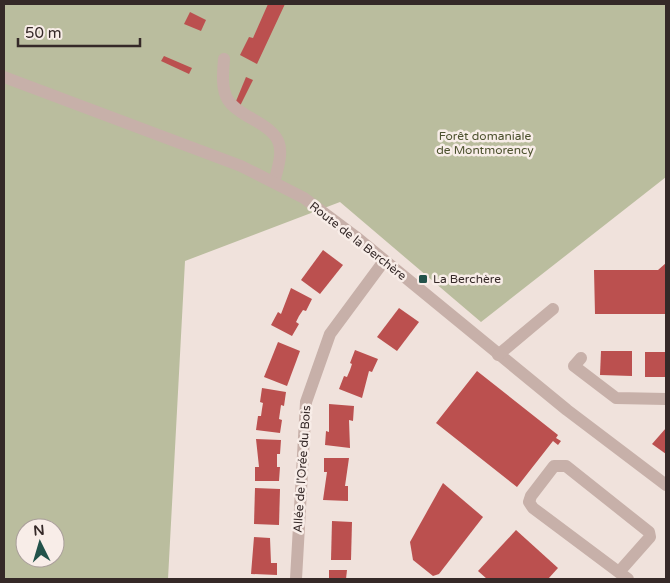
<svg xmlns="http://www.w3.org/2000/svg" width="670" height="583" font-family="'Varela Round',sans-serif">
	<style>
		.green { fill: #babd9e; fill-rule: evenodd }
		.building { fill: #bb504f }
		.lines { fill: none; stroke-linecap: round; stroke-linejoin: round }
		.minor { stroke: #c7b0a9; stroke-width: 12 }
		.poi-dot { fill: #22524a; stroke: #f8ede8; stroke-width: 2 }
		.labels { text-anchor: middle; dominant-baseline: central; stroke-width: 5; stroke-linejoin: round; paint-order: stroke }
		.park-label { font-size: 12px; fill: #4c512e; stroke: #f8ede8 }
		.street-label { font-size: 12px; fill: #352928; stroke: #f8ede8 }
		.poi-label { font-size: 12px; fill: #352928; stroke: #f8ede8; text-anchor: start }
	</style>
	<rect width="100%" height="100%" fill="#f0e2dc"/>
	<path class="green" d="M 4,4 L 666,4 L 666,177 L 481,322 L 340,202 L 185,261 L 168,579 L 4,579 ZM 25,528 L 55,528 L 55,558 L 25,558 Z"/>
	<g class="building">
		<polygon points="268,4 285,4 257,64 240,55 249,37 253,38"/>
		<polygon points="190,12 206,20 201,31 184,24"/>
		<polygon points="164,56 192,68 189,74 161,61"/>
		<polygon points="246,77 253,80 239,108 234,106"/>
		<polygon points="323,250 343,265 320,294 301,280"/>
		<polygon points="666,263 666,314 595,314 594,270 658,270"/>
		<polygon points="291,288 312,299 306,311 303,310 299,316 296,322 299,324 292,336 271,325 278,312 281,314"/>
		<polygon points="399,308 419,322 397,351 377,337"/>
		<polygon points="278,342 300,351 287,386 264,377"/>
		<polygon points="355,350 378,359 372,372 369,371 362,398 339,389 344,376 347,377 350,370 352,364 350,363"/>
		<polygon points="601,351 632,351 632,376 600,375"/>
		<rect x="645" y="352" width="21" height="25"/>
		<polygon points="477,371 558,435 556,438 561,441 558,445 553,441 517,487 436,423"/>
		<polygon points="262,388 286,392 284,406 281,405 279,419 282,420 280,433 256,430 258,416 261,416 262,409 263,403 260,402"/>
		<polygon points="329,404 354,406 353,421 349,420 350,448 325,445 326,431 329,432"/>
		<polygon points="666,428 666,454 652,444"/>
		<polygon points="256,439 281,440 280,454 277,454 277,467 280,467 279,481 255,481 255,467 259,467"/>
		<polygon points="324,458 349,458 345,486 348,486 348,501 323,500 327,472 324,472"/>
		<polygon points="443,483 483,517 439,574 433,576 413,560 410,542"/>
		<polygon points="255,488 280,489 279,525 254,524"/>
		<polygon points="332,521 352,522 351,560 331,560"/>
		<polygon points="516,530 558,568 548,579 487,579 478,571"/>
		<polygon points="254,537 270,538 271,563 277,563 277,575 251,574"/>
		<polygon points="329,570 347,570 346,579 329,579"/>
	</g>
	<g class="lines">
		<g class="minor">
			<path d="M 224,59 C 223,72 221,89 228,100 C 233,108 242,113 249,117 C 284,136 285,145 274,182"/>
			<polyline points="4,77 241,166 304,198 356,237 567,410 666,485"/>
			<polyline points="498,355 553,309"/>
			<polyline points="581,358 574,366 616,398 666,399"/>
			<polyline points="619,572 650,537 649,532 566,466 554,466 531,496 529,502 533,508 628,579"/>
			<polyline points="296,579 306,402 330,334 384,261"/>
		</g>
	</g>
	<rect class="poi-dot" x="418" y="274" width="10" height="10" rx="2.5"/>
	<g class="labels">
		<g class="park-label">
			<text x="485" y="136">Forêt domaniale<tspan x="485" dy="14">de Montmorency</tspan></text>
		</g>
		<g class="street-label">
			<text transform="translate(358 241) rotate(38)">Route de la Berchère</text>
			<text transform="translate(302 469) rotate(-86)">Allée de l'Orée du Bois</text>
		</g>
		<g class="poi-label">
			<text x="433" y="279">La Berchère</text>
		</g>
	</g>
	<rect width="670" height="583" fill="none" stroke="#352928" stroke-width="10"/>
	<g transform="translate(40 543) rotate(355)"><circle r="24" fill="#f8ede8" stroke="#aa9f9b"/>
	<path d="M0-4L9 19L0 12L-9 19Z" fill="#22524a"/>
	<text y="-8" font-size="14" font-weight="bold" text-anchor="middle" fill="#352928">N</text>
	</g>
	<path d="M18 38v8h122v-8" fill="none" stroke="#352928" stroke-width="2.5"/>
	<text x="25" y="38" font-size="15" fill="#352928" stroke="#f8ede8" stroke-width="4" paint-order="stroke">50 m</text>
</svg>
